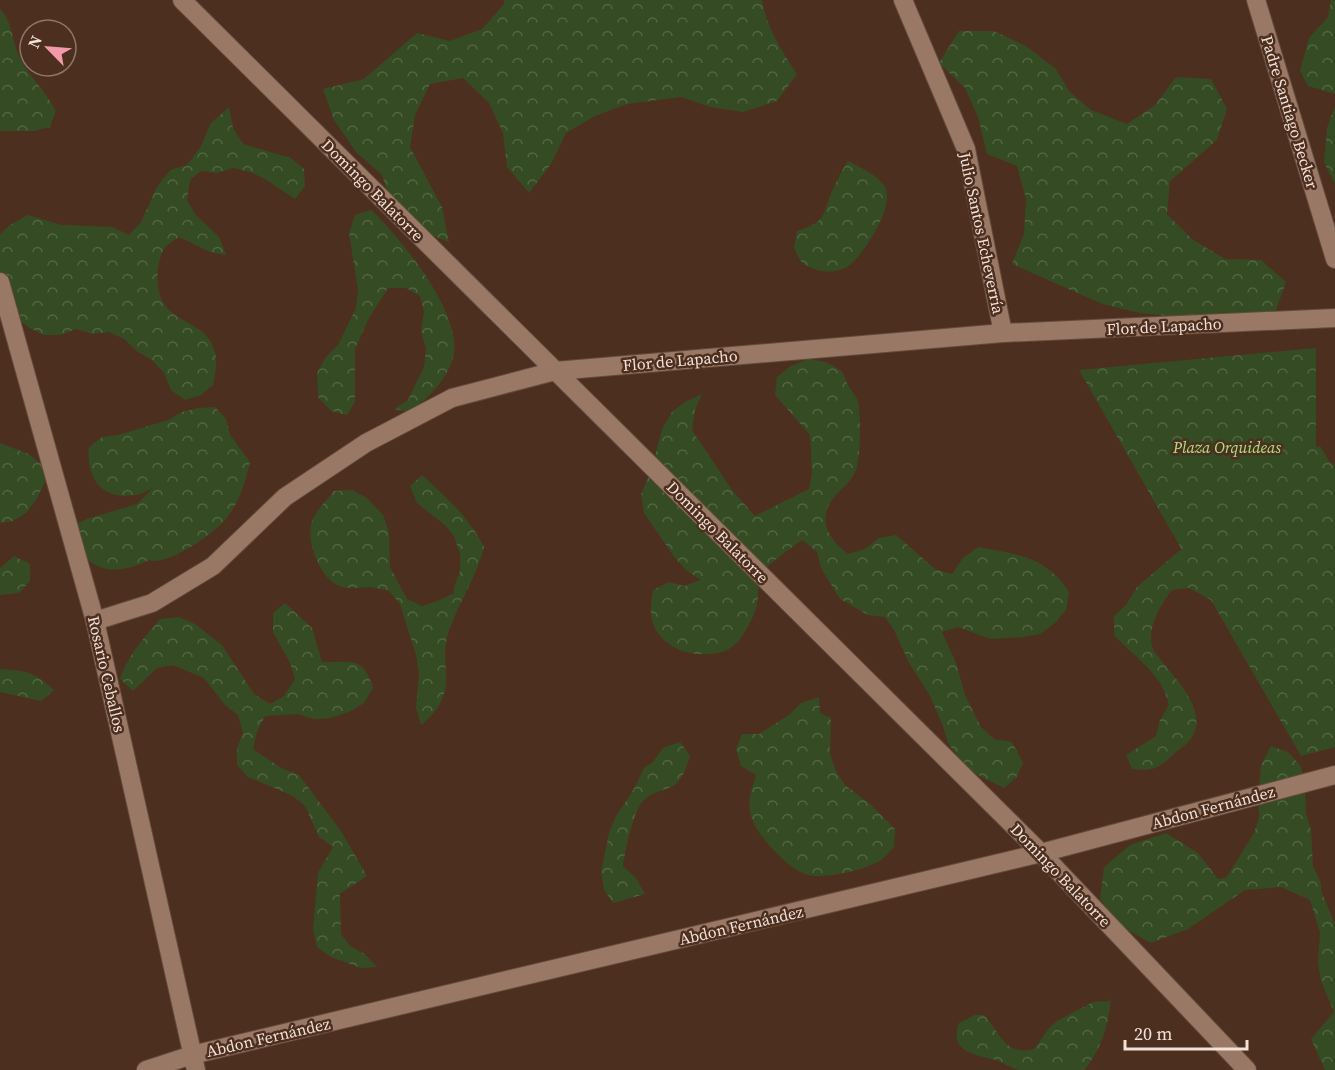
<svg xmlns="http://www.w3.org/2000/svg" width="1335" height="1070" font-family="'Source Serif 4',serif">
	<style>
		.forest { fill: url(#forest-crowns) }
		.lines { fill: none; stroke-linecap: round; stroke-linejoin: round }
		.street-casing { stroke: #634b3d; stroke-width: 20 }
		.street { stroke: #9a7866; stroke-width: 18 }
		.labels { text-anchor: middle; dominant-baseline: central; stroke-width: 5; stroke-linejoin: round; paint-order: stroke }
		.street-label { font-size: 16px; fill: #f3e0d6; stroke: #4c2f1f }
		.park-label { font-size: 16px; font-style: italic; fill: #a9e082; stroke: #4c2f1f }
	</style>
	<defs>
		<pattern id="forest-crowns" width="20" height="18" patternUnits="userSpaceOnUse" patternTransform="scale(1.5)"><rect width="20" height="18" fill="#354b24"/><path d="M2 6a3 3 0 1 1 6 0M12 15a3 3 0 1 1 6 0" fill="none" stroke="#536543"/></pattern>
	</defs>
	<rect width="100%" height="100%" fill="#4c2f1f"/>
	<g class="forest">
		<path d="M 504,0 L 762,0 C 767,28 781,50 797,74 L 777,101 L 743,112 L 710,107 L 681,97 L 627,104 L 595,116 L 566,133 L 551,164 L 529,193 L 507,167 L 503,133 L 489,103 L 463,78 L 430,84 L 415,115 L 410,147 L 442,207 L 449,242 L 418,230 L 393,209 L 382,175 L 356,152 L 334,120 L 323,89 L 364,79 L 417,33 L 450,41 L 482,29 L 504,4 Z"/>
		<polygon points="1331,0 1335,0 1335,94 1308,86 1300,71 1309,38 1328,17"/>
		<path d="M 0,9 C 11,20 11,33 16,48 C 23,71 45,89 56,111 L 50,127 L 34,131 L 0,131 Z"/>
		<polygon points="959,31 994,31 1026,46 1056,69 1069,91 1091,110 1127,124 1155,105 1176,77 1211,79 1227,109 1217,140 1170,181 1167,214 1192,239 1225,259 1261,260 1286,282 1275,313 1209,320 1140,313 1102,304 1012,264 1024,234 1026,199 1017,166 987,154 978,117 965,88 939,63"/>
		<polygon points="1335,106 1335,185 1324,162 1327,128"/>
		<path d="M 229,107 L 233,128 L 243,144 L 291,158 L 304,169 L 305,186 L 295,199 L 265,179 L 250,172 L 233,168 L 217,173 L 201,171 L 190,180 L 187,200 L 195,214 L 219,237 L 226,255 L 210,252 L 179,237 C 174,241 167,244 164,249 C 155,265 154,296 169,310 C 185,325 208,326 215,352 C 218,362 215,375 213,385 L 201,395 L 185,400 L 171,390 L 164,373 L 152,360 L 138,352 L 124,339 L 109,332 L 92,334 L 76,329 L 61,335 L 43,335 L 28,327 L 15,317 L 0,299 L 0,234 L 10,225 L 28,215 L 61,225 L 112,227 L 129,235 L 141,222 L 157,187 L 170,170 L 187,165 L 200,148 L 211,123 Z"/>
		<path d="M 848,161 C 861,168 877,174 885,187 C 895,206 865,252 851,264 C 838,275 817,273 804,264 C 799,261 797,253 794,248 L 797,231 C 826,222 822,216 832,191 C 837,180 842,170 848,161 Z"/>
		<path d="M 371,210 C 400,237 465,316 453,358 C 447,380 427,399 410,412 L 394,409 L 408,400 L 424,367 L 426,348 L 421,332 L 424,312 L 420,296 L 406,288 L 388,288 L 369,318 L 355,349 L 355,402 L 347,415 L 331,411 L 318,397 L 317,373 L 325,358 L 338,345 L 356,308 L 358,290 L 349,233 L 355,215 Z"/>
		<path d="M 1316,348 L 1316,447 L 1320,446 L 1329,461 L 1335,465 L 1335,747 L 1301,756 L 1211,600 L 1189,588 L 1172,590 C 1160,605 1146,629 1153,649 C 1155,654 1161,659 1164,664 C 1179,683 1210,714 1190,740 C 1187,744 1181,748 1176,752 C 1160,767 1155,772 1132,769 L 1126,755 L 1156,736 L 1160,720 L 1169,705 C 1162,673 1135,658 1114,635 L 1114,616 L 1126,605 L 1137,587 L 1179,551 L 1182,550 L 1079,370 Z"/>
		<path d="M 809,359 L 826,362 L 842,371 C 844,376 846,382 849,387 C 852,391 855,395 857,399 C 862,409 860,455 857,467 C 852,482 844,486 835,496 C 816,519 828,539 848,554 L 865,549 L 879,538 L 896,535 L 935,569 L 952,574 L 963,558 L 978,547 C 1017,554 1047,557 1069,592 L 1066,610 L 1055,623 L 1040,634 L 1023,637 L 990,639 L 958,627 L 942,632 L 956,663 L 965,695 L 981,727 L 994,739 L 1012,742 L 1023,763 L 1016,778 L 1004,788 L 968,770 L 948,743 L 943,726 L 929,694 L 909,663 L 894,630 L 885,617 L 868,615 L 840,599 L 821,568 L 817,552 L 802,540 C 793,547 769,563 763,572 C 756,583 760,596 756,608 C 752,621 741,642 729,649 C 722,654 710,654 702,654 C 688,655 671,648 661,637 C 648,622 650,608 653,590 L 669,582 L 684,586 L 701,580 L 687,571 L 675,558 L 644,513 L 641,495 L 653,464 L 662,429 L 672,412 L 685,402 L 702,394 L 695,410 L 692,430 L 732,490 L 755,516 L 809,489 L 812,472 L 810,435 L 775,395 L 777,377 L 791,366 Z"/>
		<path d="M 215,407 L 226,419 L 230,435 L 250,462 C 246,480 240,500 229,515 C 219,531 167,567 149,560 C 130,570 103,576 86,558 C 79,550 75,536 71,527 L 87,519 L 137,504 L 152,489 C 147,490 141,495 135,495 C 102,500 86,479 89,447 L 102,437 L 118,435 L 168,420 L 182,412 L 198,408 Z"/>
		<polygon points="0,443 29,454 43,466 45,482 36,500 26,513 13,521 0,523"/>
		<path d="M 422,475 C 446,497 469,517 484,547 C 477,576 460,600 450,628 C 435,666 464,690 421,725 L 416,708 L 419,673 L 416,655 L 400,604 L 389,591 C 383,590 377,588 371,587 C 359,587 350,590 339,586 C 320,578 305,540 312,521 C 317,509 326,501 334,491 L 352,490 L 367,498 L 383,515 L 389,532 L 390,567 L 407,599 L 422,606 L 438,601 L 454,593 L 454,587 L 460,571 L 460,554 L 454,536 L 445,525 L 417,503 L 410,486 Z"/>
		<polygon points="14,556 30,564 30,581 19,593 0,595 0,568"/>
		<path d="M 285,603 L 312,628 L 322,662 C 351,663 363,655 373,688 L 364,703 L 349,712 L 331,718 L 314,719 L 298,714 L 265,716 L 257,732 L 253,749 L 283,769 L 299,775 L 341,831 L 367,876 L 340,894 L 341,934 L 350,946 L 365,954 L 377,967 L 361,968 L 331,957 L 317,947 L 313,929 L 318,873 L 333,847 L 319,837 L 305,806 L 293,796 L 248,777 L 237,765 L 237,748 L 243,733 L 238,715 L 225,705 L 204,678 L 173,665 L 157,668 L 133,691 L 120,679 C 129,653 143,640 160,619 L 179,617 L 195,624 L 222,645 L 254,694 L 270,704 L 284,696 L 295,679 L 290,663 L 273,632 L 273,613 Z"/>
		<path d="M 0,669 C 27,671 33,671 54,690 L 41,701 L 0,692 Z"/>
		<path d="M 819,697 L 820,713 L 831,718 L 830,754 L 836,771 L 845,785 L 871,805 L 895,829 L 894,847 C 890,851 886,856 881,860 C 866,870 826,879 808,875 C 789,871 752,831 750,812 C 748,798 752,788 756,775 L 741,766 L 736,749 L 742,734 L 759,734 L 789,715 L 801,703 Z"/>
		<path d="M 680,742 L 690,756 C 687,766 682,783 671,787 C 662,791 653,792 645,799 C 634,807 625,851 623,866 L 636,878 L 645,894 L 613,903 L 604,890 L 601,872 L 609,833 L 615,818 L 635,787 L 644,768 L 653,762 L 663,748 Z"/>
		<polygon points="1271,746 1288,752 1300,765 1305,781 1306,813 1311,830 1313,866 1321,883 1321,891 1335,924 1335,1070 1325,1070 1311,1039 1334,1012 1321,981 1318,963 1320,932 1310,900 1281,887 1245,890 1188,929 1151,943 1122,927 1100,899 1104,867 1130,845 1166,833 1198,853 1218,879 1226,878 1254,833 1259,817 1258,799 1261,765"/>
		<path d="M 1111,998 C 1109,1023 1101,1051 1084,1070 C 1064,1070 1038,1070 1019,1070 C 1012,1069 1005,1063 998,1061 C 977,1054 948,1054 959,1023 L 975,1015 L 984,1015 C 1000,1032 1005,1057 1034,1049 L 1050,1027 L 1057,1021 L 1093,1002 L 1109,1001 Z"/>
	</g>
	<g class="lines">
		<defs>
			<g id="street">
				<polyline points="182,0 1041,853 1247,1070"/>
				<polyline points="903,0 966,149 1003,333"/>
				<polyline points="1256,0 1335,259"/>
				<polyline points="0,282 95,621 196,1070"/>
				<polyline points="95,621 152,603 213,566 285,497 366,443 452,398 555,371 1003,333 1335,318"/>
				<polyline points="146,1070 192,1055 1041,853 1335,775"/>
			</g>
		</defs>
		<use href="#street" class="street-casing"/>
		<use href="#street" class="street"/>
	</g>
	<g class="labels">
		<g class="street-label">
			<text transform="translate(1290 112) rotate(73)">Padre Santiago Becker</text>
			<text transform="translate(373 190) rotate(45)">Domingo Balatorre</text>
			<text transform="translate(982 233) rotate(78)">Julio Santos Echeverría</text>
			<text transform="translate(1164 326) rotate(-3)">Flor de Lapacho</text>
			<text transform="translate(680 360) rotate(-5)">Flor de Lapacho</text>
			<text transform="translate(718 532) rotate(45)">Domingo Balatorre</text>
			<text transform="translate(107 674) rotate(77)">Rosario Ceballos</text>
			<text transform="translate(1213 807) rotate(-15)">Abdon Fernández</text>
			<text transform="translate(1061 875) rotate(46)">Domingo Balatorre</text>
			<text transform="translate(741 925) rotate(-13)">Abdon Fernández</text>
			<text transform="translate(268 1037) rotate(-13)">Abdon Fernández</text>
		</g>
		<g class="park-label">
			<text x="1227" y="447">Plaza Orquideas</text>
		</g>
	</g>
	<g transform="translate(48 48) rotate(295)"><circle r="28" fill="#4c2f1f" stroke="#8f7668" stroke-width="1.5"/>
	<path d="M0-4.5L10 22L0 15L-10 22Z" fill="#f39aaa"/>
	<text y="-9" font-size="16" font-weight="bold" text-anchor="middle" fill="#f3e0d6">N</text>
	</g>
	<path d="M1125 1040v9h122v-9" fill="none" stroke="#f3e0d6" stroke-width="3"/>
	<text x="1134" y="1040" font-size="18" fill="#f3e0d6" stroke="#4c2f1f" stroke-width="4.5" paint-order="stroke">20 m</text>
</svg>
